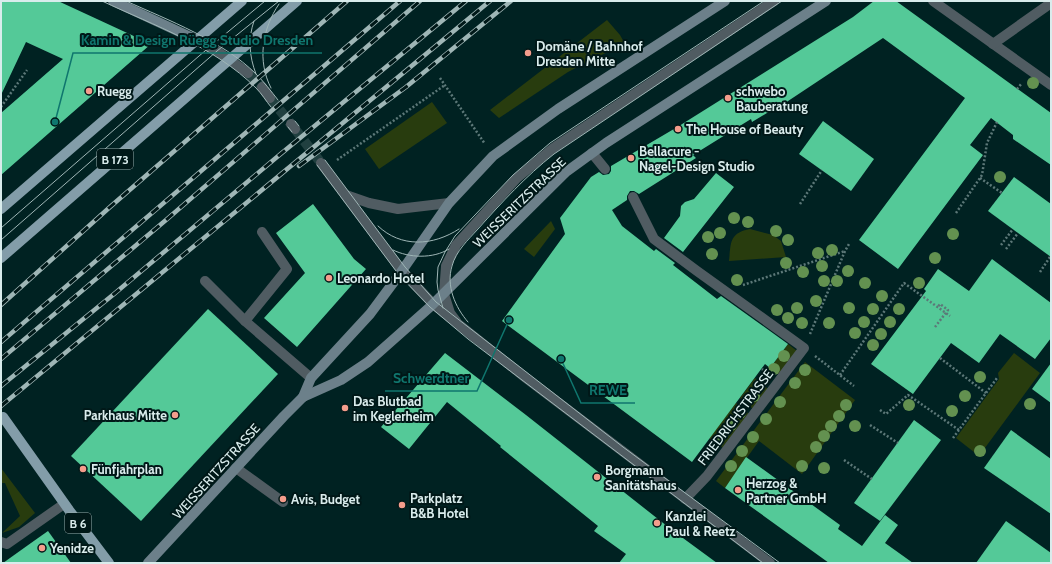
<svg xmlns="http://www.w3.org/2000/svg" width="1052" height="564" font-family="Cabin,sans-serif">
	<style>
		.green { fill: #283c0e }
		.building { fill: #54c998 }
		.lines { fill: none; stroke-linecap: round; stroke-linejoin: round }
		.street-tunnel { stroke: #214040; stroke-width: 10; stroke-dasharray: 10 5; stroke-linecap: butt }
		.path { stroke: #5c7878; stroke-width: 2.5; stroke-dasharray: 2 2; stroke-linecap: butt }
		.lane { stroke: #505c62; stroke-width: 10 }
		.street { stroke: #505c62; stroke-width: 10 }
		.secondary { stroke: #6c808a; stroke-width: 10 }
		.primary { stroke: #839da9; stroke-width: 10 }
		.tram { stroke: #9fb6b6; stroke-width: 1 }
		.rail-casing { stroke: #9fb6b6; stroke-width: 4.5 }
		.rail { stroke: #001818; stroke-width: 3; stroke-dasharray: 9; stroke-linecap: butt }
		.tree { fill: #639150 }
		.poi-dot { fill: #f49d8c; stroke: #001818; stroke-width: 1.5 }
		.labels { text-anchor: middle; dominant-baseline: central; stroke-width: 4; stroke-linejoin: round; paint-order: stroke }
		.shield { fill: #001818; stroke: #98acac; stroke-width: 1 }
		.shield-label { font-size: 12px; font-weight: bold; fill: #d9ecec }
		.poi-label { font-size: 13px; font-weight: bold; fill: #d9ecec; stroke: #001818; text-anchor: start }
		.street-label { font-size: 13px; fill: #d9ecec; stroke: #001818 }
		.leader { fill: none; stroke: #0f766e; stroke-width: 1.5 }
		.callout-dot { fill: #0f766e; stroke: #001818; stroke-width: 1.5 }
		.callout-label { font-size: 14px; text-anchor: middle; font-weight: bold; fill: #0f766e; stroke: #001818; stroke-width: 4; stroke-linejoin: round; paint-order: stroke }
	</style>
	<rect width="100%" height="100%" fill="#022"/>
	<g class="green">
		<polygon points="607,20 620,35 625,44 595,58 568,72 499,118 490,110"/>
		<polygon points="432,102 447,123 379,169 365,149"/>
		<polygon points="551,221 555,229 534,257 524,249"/>
		<path d="M 750,229 L 773,235 L 781,241 L 786,257 L 729,261 C 731,243 729,233 750,229 Z"/>
		<polygon points="788,344 797,351 779,375 770,368"/>
		<polygon points="1014,353 1040,373 979,456 956,438 999,379 998,373"/>
		<polygon points="805,362 855,400 802,474 759,441 725,488 716,481"/>
		<polygon points="755,378 768,389 753,409 740,398"/>
		<polygon points="736,403 749,414 723,448 709,438"/>
		<polygon points="1,468 35,513 19,527 2,533 20,516 5,483 1,483"/>
	</g>
	<g class="building">
		<polygon points="1,1 58,1 151,44 1,175 1,113 63,59 26,42 1,95"/>
		<polygon points="874,1 896,1 1051,113 1051,165 1013,139 1013,135 991,118 970,145 983,155 898,269 859,240 965,98 883,38 773,111 772,110 752,122 751,119 693,155 696,158 639,194 634,191 630,191 627,196 627,200 612,210 622,226 654,251 656,249 675,263 673,265 717,299 721,296 788,344 770,368 765,364 692,462 502,321 565,234 560,218 591,177 599,172 603,175 609,174 611,171 611,166 679,126 853,17"/>
		<polygon points="823,121 874,159 851,191 799,154"/>
		<polygon points="716,173 734,187 683,252 664,238 680,216 681,206 685,202 694,199"/>
		<polygon points="1014,177 1051,204 1051,257 988,211"/>
		<polygon points="313,204 354,259 366,269 297,347 264,318 305,273 276,233"/>
		<polygon points="992,259 1051,303 1051,338 1035,359 1000,334 979,363 951,343 913,394 871,364 926,291 924,289 938,269 969,291"/>
		<polygon points="208,309 278,374 141,521 71,456"/>
		<polygon points="445,353 526,415 672,530 717,563 619,563 626,554 594,531 598,526 500,447 501,446 447,402 409,449 381,427"/>
		<polygon points="1051,363 1051,403 1032,389"/>
		<polygon points="914,420 941,440 880,521 854,503"/>
		<polygon points="1011,430 1051,459 1051,514 984,468"/>
		<polygon points="746,457 840,525 838,529 862,546 885,515 898,525 885,543 913,563 829,563 725,488"/>
		<polygon points="1006,521 1051,553 1051,563 976,563"/>
		<polygon points="48,531 71,563 3,563 31,543"/>
	</g>
	<g class="lines">
		<g class="street-tunnel">
			<polyline points="248,73 262,87"/>
			<polyline points="270,98 291,124"/>
			<polyline points="295,129 321,163"/>
		</g>
		<g class="path">
			<polyline points="440,78 485,144"/>
			<polyline points="1017,89 1022,83"/>
			<polyline points="1,107 27,70"/>
			<polyline points="337,160 445,85"/>
			<polyline points="980,178 1002,193"/>
			<polyline points="800,204 822,170"/>
			<polyline points="956,213 982,175 987,143 997,122"/>
			<polyline points="1001,245 1013,229"/>
			<polyline points="1006,249 1018,233"/>
			<polyline points="1040,272 1050,257"/>
			<polyline points="743,285 845,251"/>
			<polyline points="935,327 948,310 940,304 938,307"/>
			<polyline points="810,334 845,251 849,244"/>
			<polyline points="815,356 854,386"/>
			<polyline points="940,358 986,393"/>
			<polyline points="762,369 768,374"/>
			<polyline points="840,375 904,283 950,316"/>
			<polyline points="880,410 886,414 908,395 959,430"/>
			<polyline points="870,425 898,443"/>
			<polyline points="953,438 997,378"/>
			<polyline points="844,460 872,479"/>
		</g>
		<g class="lane">
			<polyline points="592,153 605,169"/>
			<polyline points="633,197 654,239 697,271 804,348 707,476 685,499"/>
			<polyline points="205,281 245,321 311,378"/>
			<polyline points="245,321 287,269 262,232"/>
			<polyline points="456,321 450,313 444,294 446,266 456,245 517,178 552,149 774,1"/>
			<polyline points="236,468 283,502"/>
			<polyline points="1,542 7,544 64,504"/>
		</g>
		<g class="street">
			<polyline points="933,1 1051,85"/>
			<polyline points="197,40 217,51 248,73"/>
			<polyline points="993,44 1051,3"/>
			<polyline points="262,87 270,98"/>
			<polyline points="291,124 295,129"/>
			<polyline points="321,163 402,271 433,304 526,378 770,563"/>
			<polyline points="346,195 369,203 398,209 449,203"/>
		</g>
		<g class="secondary">
			<polyline points="113,1 197,40"/>
			<polyline points="303,397 311,378 370,314 399,275 449,203 493,156 558,109 725,1"/>
			<polyline points="148,563 284,416 303,397 341,380 368,362 430,307 566,172 606,143 826,1"/>
		</g>
		<g class="primary">
			<polyline points="1,209 242,1"/>
			<polyline points="1,258 297,1"/>
			<polyline points="3,417 69,510 109,563"/>
		</g>
		<g class="tram">
			<path d="M 102,1 C 155,26 214,46 256,88 C 262,94 266,101 271,107"/>
			<path d="M 126,1 C 168,20 223,41 256,74 C 264,82 271,91 278,100"/>
			<path d="M 254,21 C 248,38 249,56 256,74"/>
			<path d="M 271,88 C 257,61 262,29 279,4"/>
			<polyline points="295,121 299,126"/>
			<polyline points="288,127 292,132"/>
			<polyline points="325,160 405,267 436,302 623,447 780,563"/>
			<polyline points="317,165 399,275 430,307 468,339 763,563"/>
			<path d="M 378,226 C 401,248 433,246 459,229"/>
			<polyline points="1,228 199,56 265,1"/>
			<polyline points="1,240 217,51 279,1"/>
			<path d="M 393,250 C 409,258 433,259 449,249"/>
			<polyline points="443,308 438,290 437,282 438,267 445,252 455,236 513,175 550,143 764,1"/>
			<path d="M 468,322 C 455,307 446,286 452,266 C 456,251 468,240 478,229 C 502,202 526,176 554,154 L 782,1"/>
		</g>
		<defs>
			<g id="rail">
				<polyline points="299,166 406,87 511,1"/>
				<polyline points="1,305 110,207 347,1"/>
				<polyline points="1,342 400,1"/>
				<polyline points="1,359 166,220 420,1"/>
				<polyline points="1,386 114,294 277,157 466,1"/>
				<polyline points="1,406 490,1"/>
			</g>
		</defs>
		<use href="#rail" class="rail-casing"/>
		<use href="#rail" class="rail"/>
	</g>
	<g class="tree">
		<circle cx="1033" cy="83" r="6"/>
		<circle cx="1000" cy="177" r="6"/>
		<circle cx="734" cy="218" r="6"/>
		<circle cx="748" cy="222" r="6"/>
		<circle cx="776" cy="231" r="6"/>
		<circle cx="720" cy="233" r="6"/>
		<circle cx="953" cy="234" r="6"/>
		<circle cx="708" cy="237" r="6"/>
		<circle cx="788" cy="240" r="6"/>
		<circle cx="832" cy="250" r="6"/>
		<circle cx="818" cy="253" r="6"/>
		<circle cx="712" cy="254" r="6"/>
		<circle cx="935" cy="258" r="6"/>
		<circle cx="786" cy="263" r="6"/>
		<circle cx="822" cy="266" r="6"/>
		<circle cx="848" cy="271" r="6"/>
		<circle cx="803" cy="272" r="6"/>
		<circle cx="737" cy="280" r="6"/>
		<circle cx="824" cy="281" r="6"/>
		<circle cx="837" cy="281" r="6"/>
		<circle cx="865" cy="283" r="6"/>
		<circle cx="919" cy="283" r="6"/>
		<circle cx="882" cy="296" r="6"/>
		<circle cx="816" cy="301" r="6"/>
		<circle cx="797" cy="308" r="6"/>
		<circle cx="849" cy="308" r="6"/>
		<circle cx="873" cy="309" r="6"/>
		<circle cx="899" cy="309" r="6"/>
		<circle cx="777" cy="310" r="6"/>
		<circle cx="788" cy="318" r="6"/>
		<circle cx="864" cy="322" r="6"/>
		<circle cx="890" cy="322" r="6"/>
		<circle cx="802" cy="323" r="6"/>
		<circle cx="829" cy="323" r="6"/>
		<circle cx="855" cy="333" r="6"/>
		<circle cx="881" cy="334" r="6"/>
		<circle cx="873" cy="345" r="6"/>
		<circle cx="784" cy="356" r="6"/>
		<circle cx="774" cy="369" r="6"/>
		<circle cx="805" cy="370" r="6"/>
		<circle cx="980" cy="377" r="6"/>
		<circle cx="795" cy="383" r="6"/>
		<circle cx="754" cy="396" r="6"/>
		<circle cx="965" cy="396" r="6"/>
		<circle cx="780" cy="402" r="6"/>
		<circle cx="1030" cy="404" r="6"/>
		<circle cx="846" cy="405" r="6"/>
		<circle cx="909" cy="405" r="6"/>
		<circle cx="952" cy="411" r="6"/>
		<circle cx="740" cy="413" r="6"/>
		<circle cx="839" cy="416" r="6"/>
		<circle cx="766" cy="419" r="6"/>
		<circle cx="731" cy="425" r="6"/>
		<circle cx="831" cy="426" r="6"/>
		<circle cx="855" cy="426" r="6"/>
		<circle cx="824" cy="436" r="6"/>
		<circle cx="753" cy="437" r="6"/>
		<circle cx="718" cy="441" r="6"/>
		<circle cx="816" cy="447" r="6"/>
		<circle cx="742" cy="451" r="6"/>
		<circle cx="980" cy="451" r="6"/>
		<circle cx="731" cy="466" r="6"/>
		<circle cx="802" cy="466" r="6"/>
		<circle cx="824" cy="468" r="6"/>
	</g>
	<g class="poi-dot">
		<circle cx="528" cy="53" r="4"/>
		<circle cx="89" cy="91" r="4"/>
		<circle cx="728" cy="98" r="4"/>
		<circle cx="678" cy="129" r="4"/>
		<circle cx="631" cy="158" r="4"/>
		<circle cx="329" cy="278" r="4"/>
		<circle cx="345" cy="408" r="4"/>
		<circle cx="175" cy="415" r="4"/>
		<circle cx="83" cy="469" r="4"/>
		<circle cx="597" cy="477" r="4"/>
		<circle cx="738" cy="490" r="4"/>
		<circle cx="283" cy="499" r="4"/>
		<circle cx="402" cy="505" r="4"/>
		<circle cx="657" cy="523" r="4"/>
		<circle cx="42" cy="548" r="4"/>
	</g>
	<g class="labels">
		<g class="shield">
			<rect x="97" y="149" width="36" height="20" rx="3"/>
			<rect x="65" y="513" width="26" height="20" rx="3"/>
		</g>
		<g class="shield-label">
			<text x="115" y="159">B 173</text>
			<text x="78" y="523">B 6</text>
		</g>
		<g class="poi-label">
			<text x="536" y="46">Domäne / Bahnhof<tspan x="536" dy="15">Dresden Mitte</tspan></text>
			<text x="97" y="91">Ruegg</text>
			<text x="736" y="91">schwebo<tspan x="736" dy="15">Bauberatung</tspan></text>
			<text x="686" y="129">The House of Beauty</text>
			<text x="639" y="151">Bellacure -<tspan x="639" dy="15">Nagel-Design Studio</tspan></text>
			<text x="337" y="278">Leonardo Hotel</text>
			<text x="353" y="401">Das Blutbad<tspan x="353" dy="15">im Keglerheim</tspan></text>
			<text x="167" y="415" text-anchor="end">Parkhaus Mitte</text>
			<text x="91" y="469">Fünfjahrplan</text>
			<text x="605" y="470">Borgmann<tspan x="605" dy="15">Sanitätshaus</tspan></text>
			<text x="746" y="483">Herzog &amp;<tspan x="746" dy="15">Partner GmbH</tspan></text>
			<text x="410" y="498">Parkplatz<tspan x="410" dy="15">B&amp;B Hotel</tspan></text>
			<text x="291" y="499">Avis, Budget</text>
			<text x="665" y="516">Kanzlei<tspan x="665" dy="15">Paul &amp; Reetz</tspan></text>
			<text x="50" y="548">Yenidze</text>
		</g>
		<g class="street-label">
			<text transform="translate(519 202) rotate(-44)">WEISSERITZSTRASSE</text>
			<text transform="translate(735 417) rotate(-53)">FRIEDRICHSTRASSE</text>
			<text transform="translate(216 471) rotate(-48)">WEISSERITZSTRASSE</text>
		</g>
	</g>
	<path class="leader" d="M55 122L73 53H322M509 320L477 391H385M561 359L581 403H635"/>
	<g class="callout-dot">
		<circle cx="55" cy="122" r="4"/>
		<circle cx="509" cy="320" r="4"/>
		<circle cx="561" cy="359" r="4"/>
	</g>
	<g class="callout-label">
		<text x="197" y="45">Kamin &amp; Design Rüegg Studio Dresden</text>
		<text x="431" y="383">Schwerdtner</text>
		<text x="608" y="395">REWE</text>
	</g>
	<rect width="1052" height="564" fill="none" stroke="#d9ecec" stroke-width="4"/>
</svg>
